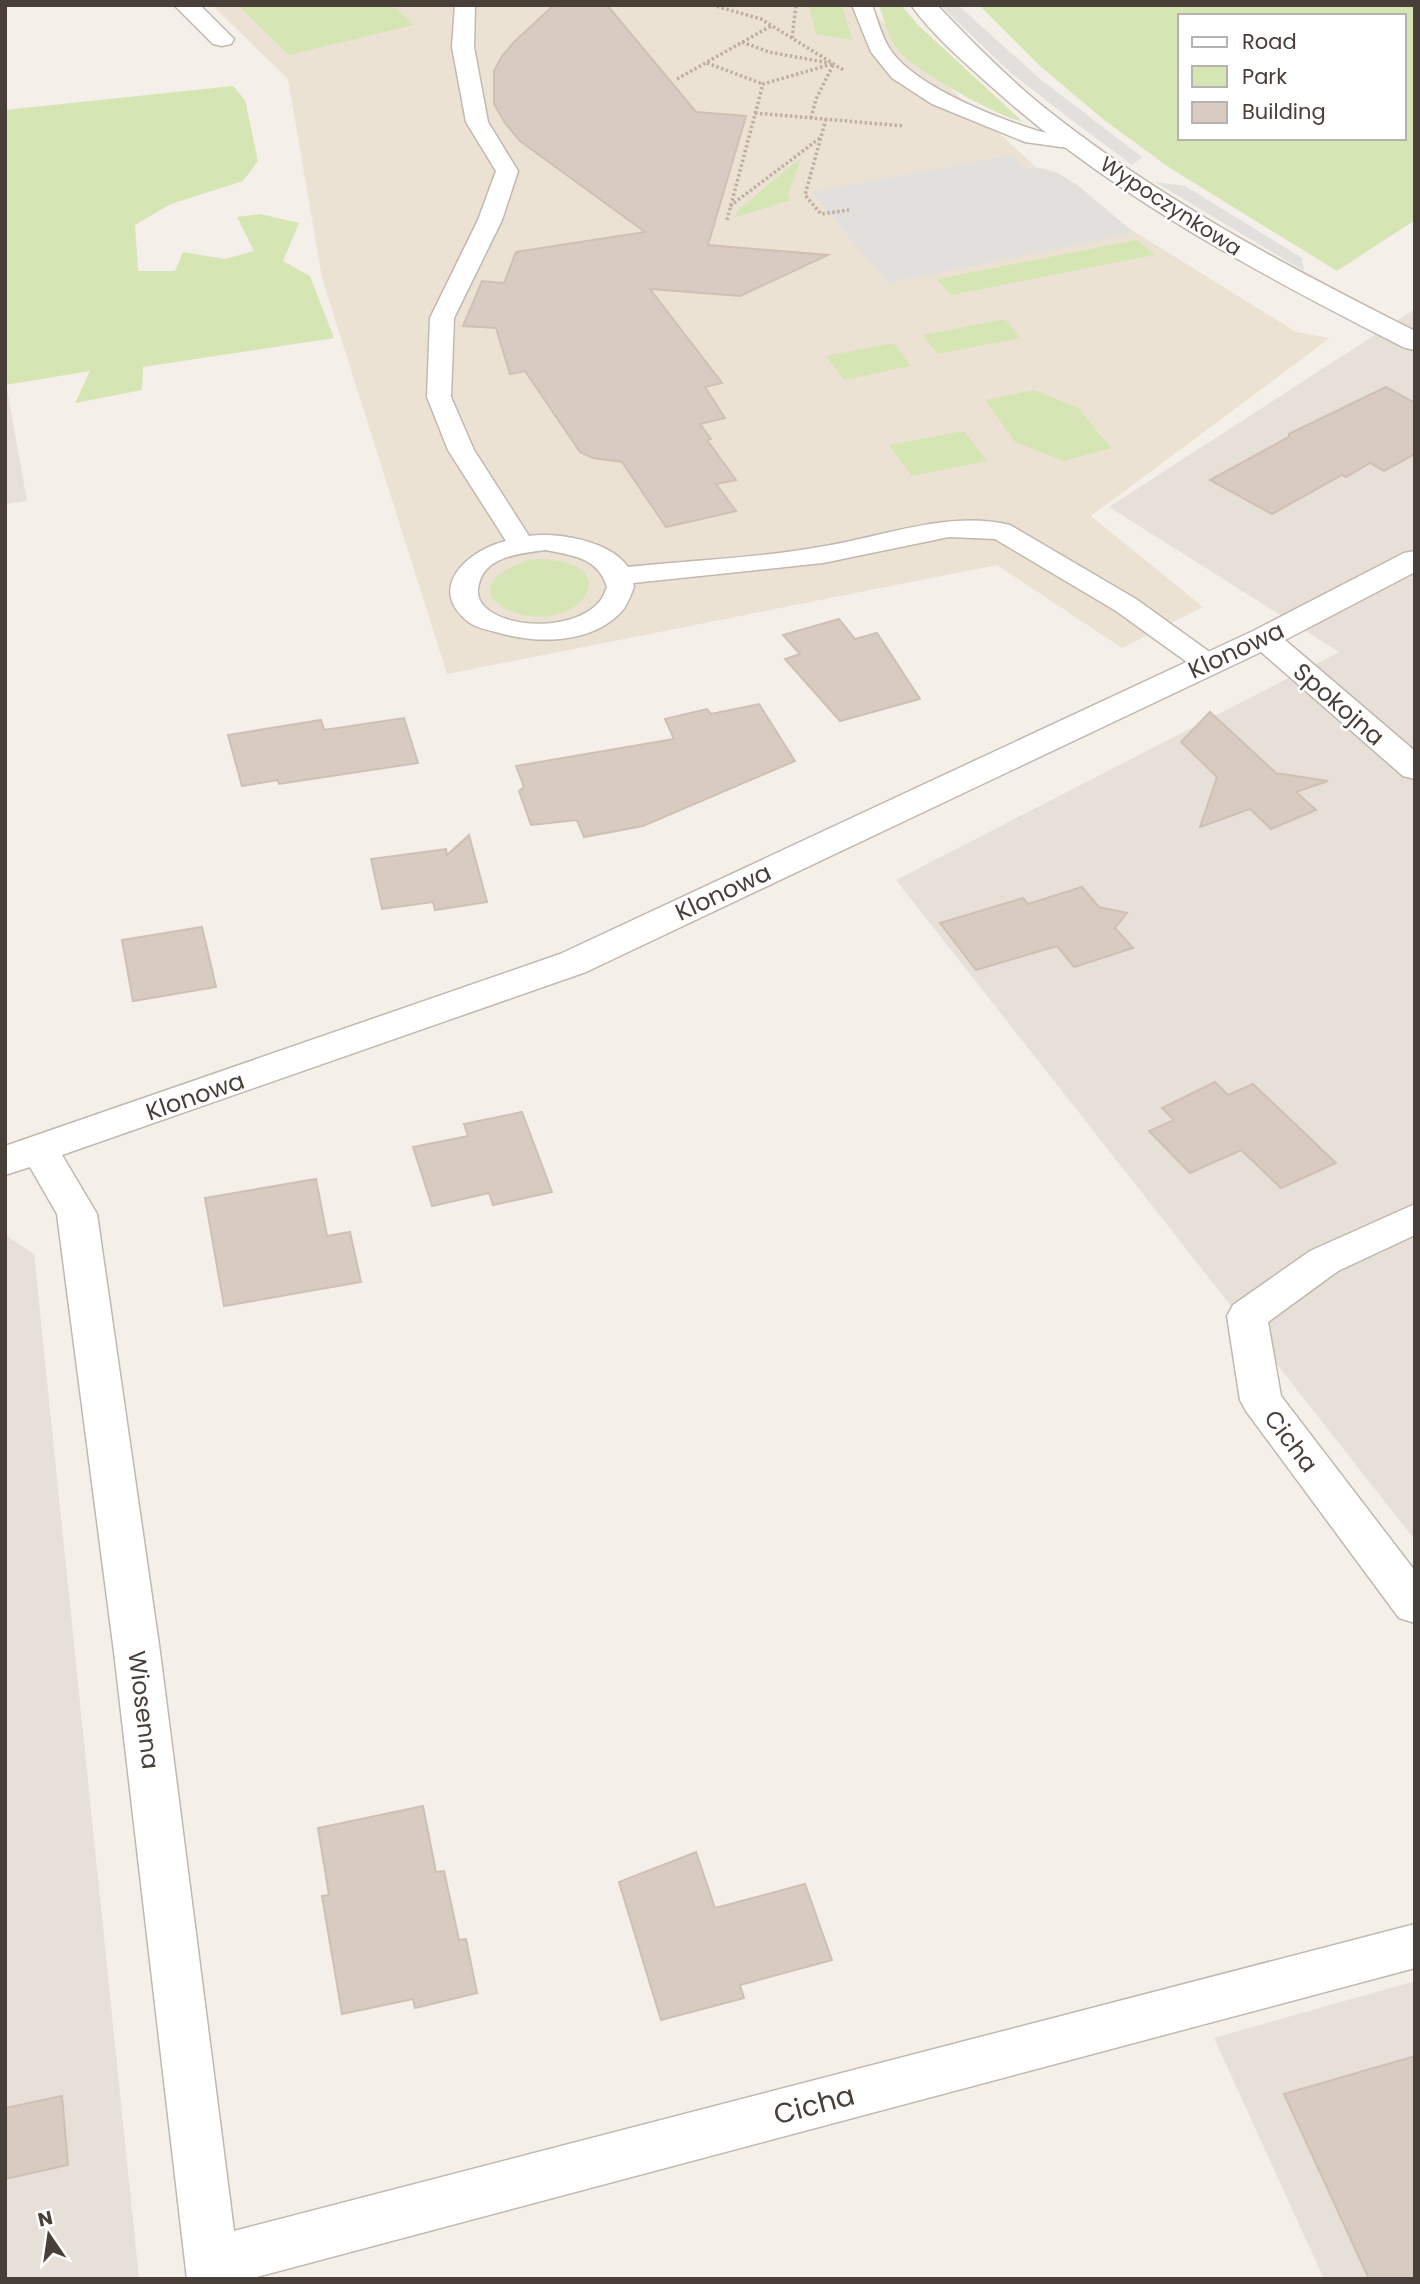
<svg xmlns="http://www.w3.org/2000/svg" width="1420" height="2284" font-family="Poppins,sans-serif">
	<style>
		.residential { fill: #e7e0d8 }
		.education { fill: #ece2d4 }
		.green { fill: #d6e5b4; fill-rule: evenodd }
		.parking { fill: #e2e0dd }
		.building { fill: #d8ccc2; stroke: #cfc0b3; stroke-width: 2 }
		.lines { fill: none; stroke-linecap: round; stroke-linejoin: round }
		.lane-casing { stroke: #c2b8af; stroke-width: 3 }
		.street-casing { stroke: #c2b8af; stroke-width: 3 }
		.path { stroke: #c0af9e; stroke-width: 3.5; stroke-dasharray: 2.5 2.5; stroke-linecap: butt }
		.lane { fill: #fff; fill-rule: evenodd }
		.street { fill: #fff; fill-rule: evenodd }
		.labels { text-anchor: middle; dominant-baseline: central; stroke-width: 5; stroke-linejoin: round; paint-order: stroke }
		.far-street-label { font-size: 21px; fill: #473f38; stroke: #fff }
		.street-label { font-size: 24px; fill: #473f38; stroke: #fff }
		.near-street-label { font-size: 28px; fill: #473f38; stroke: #fff }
	</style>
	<rect width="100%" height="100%" fill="#f4efe9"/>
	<g class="residential">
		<polygon points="1415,309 1415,1540 896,880 1339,652 1109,507"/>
		<polygon points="5,378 27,501 5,504"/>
		<polygon points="5,1235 34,1254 139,2279 5,2279"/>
		<polygon points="1415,1981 1415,2279 1324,2279 1214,2038"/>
	</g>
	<polygon class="education" points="212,5 868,5 903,45 1048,178 1296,332 1330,338 1091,516 1203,607 1122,648 997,565 447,674 322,278 288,79"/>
	<g class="green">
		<polygon points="238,5 392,5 414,25 289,55"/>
		<polygon points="809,5 842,5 852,40 816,34"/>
		<path d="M 879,5 L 901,5 L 919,26 L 1022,121 C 1001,119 913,69 899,51 C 889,38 884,21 879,5 Z"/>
		<path d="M 979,5 L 1415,5 L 1415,220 L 1337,271 L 1170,168 L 1104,120 L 1039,65 ZM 1180,16 L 1404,16 L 1404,138 L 1180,138 Z"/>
		<polygon points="233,86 245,100 258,161 243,181 171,204 135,225 138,271 175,271 183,252 225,259 254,251 237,217 260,214 299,223 283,261 310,276 334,338 143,367 142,390 75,403 90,371 5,385 5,110"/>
		<polygon points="801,158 788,195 791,200 733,218 739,209"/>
		<polygon points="1137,240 1155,255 951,295 937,279"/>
		<polygon points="1005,319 1020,338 938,354 923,335"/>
		<polygon points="893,343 911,366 844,380 826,356"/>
		<polygon points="1035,390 1078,408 1111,448 1064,461 1015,442 985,400"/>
		<polygon points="964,431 987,461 912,476 889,445"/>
		<path d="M 534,559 C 636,559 577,640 509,610 C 464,591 508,564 534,559 Z"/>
	</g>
	<g class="parking">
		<polygon points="940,5 958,5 1040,79 1142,157 1132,165 1069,118 1012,74"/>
		<polygon points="1012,155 1027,169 1041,168 1058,173 1080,187 1134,233 888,283 811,192"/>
		<polygon points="1155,182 1185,186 1302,258 1304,271"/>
	</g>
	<g class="building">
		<polygon points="554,5 607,5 696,112 746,116 708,245 828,255 740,296 650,289 722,383 705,387 725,418 700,424 711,439 707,440 736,480 716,484 736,511 666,527 622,462 593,458 580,452 525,371 510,374 496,328 463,326 482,281 504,283 516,252 645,232 520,141 505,123 494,104 494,71 502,56 514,42"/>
		<polygon points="1386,387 1415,403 1415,454 1384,471 1370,463 1346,477 1342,475 1272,514 1210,480 1289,437 1289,434"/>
		<polygon points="839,619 855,639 877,633 920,699 840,721 785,659 800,654 783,635"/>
		<polygon points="759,704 795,761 643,826 584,837 577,820 531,825 519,791 524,787 516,766 674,739 665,719 707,709 711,714"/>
		<polygon points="1210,712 1276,773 1328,781 1296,792 1316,810 1271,829 1250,809 1200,827 1217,777 1181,742"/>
		<polygon points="404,718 418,763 279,784 278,780 242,786 228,735 321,720 324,730"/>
		<polygon points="469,835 487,902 435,910 433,902 382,909 371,859 446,849 447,855"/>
		<polygon points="1082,887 1099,907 1127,913 1115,928 1133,948 1074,967 1057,946 976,970 940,923 1023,898 1028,904"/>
		<polygon points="202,927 216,987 133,1001 122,940"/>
		<polygon points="1215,1082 1228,1095 1253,1084 1336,1163 1281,1188 1241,1150 1190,1173 1149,1131 1174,1120 1162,1108"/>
		<polygon points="522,1112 552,1192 493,1205 489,1193 432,1206 413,1147 468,1136 464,1124"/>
		<polygon points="316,1179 327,1236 350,1232 361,1282 224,1306 205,1198"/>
		<polygon points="423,1806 436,1872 444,1871 459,1940 466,1939 477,1993 415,2008 413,1999 342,2014 322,1896 329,1895 318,1828"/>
		<polygon points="696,1852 715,1908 805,1884 832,1960 740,1985 744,1998 661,2020 619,1882"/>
		<polygon points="1415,2056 1415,2279 1369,2279 1284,2094"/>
		<polygon points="62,2096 68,2165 5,2179 5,2108"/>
	</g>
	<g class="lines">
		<defs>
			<g id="lane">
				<path d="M 455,5 L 475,5 L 474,47 L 488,122 L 518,171 L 502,220 L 454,318 L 451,397 L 474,450 L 529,536 C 558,532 610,541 628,567 C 693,560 761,558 825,546 C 885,536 950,510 1010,525 L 1136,599 L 1218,658 L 1222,664 L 1218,670 L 1208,672 L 1198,670 L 1116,611 L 995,539 L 949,537 L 823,563 L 633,583 L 634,587 C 631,594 628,604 622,611 C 591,645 536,644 496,632 C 487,630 478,628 470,623 C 424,589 468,550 506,541 L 448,450 L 427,397 L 430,318 L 478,220 L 496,171 L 466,122 L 452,47 ZM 546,550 C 573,556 598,557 607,587 C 605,591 603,598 600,601 C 578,629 512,631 486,608 C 479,602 476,593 479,584 C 485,556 522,553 546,550 Z"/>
				<path d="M 852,5 L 872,5 C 877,18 881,34 888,46 C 909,84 994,117 1035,130 C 1050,135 1067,133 1083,137 L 1086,142 L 1083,147 L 1075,149 L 1025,142 L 932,104 L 892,78 L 871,52 Z"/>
			</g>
			<g id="street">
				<polygon points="174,5 200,5 234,39 231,44 222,46 213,44"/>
				<path d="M 911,5 L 937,5 C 970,40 1004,74 1041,105 C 1155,197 1284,265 1415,331 L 1415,350 L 1405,348 C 1260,274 1115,198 993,88 C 965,63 933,36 911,5 Z"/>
				<polygon points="1415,551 1415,572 1285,640 1415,751 1415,779 1403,776 1261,652 586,972 62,1155 97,1214 160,1652 234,2231 1415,1924 1415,1968 249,2279 187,2279 114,1652 57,1214 30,1167 5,1175 5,1146 560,954 1253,631 1404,553"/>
				<polygon points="1415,1204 1415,1235 1338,1271 1268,1322 1281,1396 1415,1571 1415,1623 1399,1618 1246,1411 1240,1400 1227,1316 1233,1305 1310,1251"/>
			</g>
		</defs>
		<use href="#lane" class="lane-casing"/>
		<use href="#street" class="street-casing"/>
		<g class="path">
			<polyline points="712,5 761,19 845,71"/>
			<polyline points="792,38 796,5"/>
			<polyline points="742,42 769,52 829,63"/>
			<polyline points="707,63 763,84"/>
			<polyline points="677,79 771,26"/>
			<polyline points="755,113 904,126"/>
			<polyline points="811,118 816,99 833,65"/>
			<polyline points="826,119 805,195 821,214 849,210"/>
			<polyline points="730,206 820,138"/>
			<polyline points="727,220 763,84 832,64"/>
		</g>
		<use href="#lane" class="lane"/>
		<use href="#street" class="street"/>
	</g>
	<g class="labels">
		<g class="far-street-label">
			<text transform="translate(1171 206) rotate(33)">Wypoczynkowa</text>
		</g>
		<g class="street-label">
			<text transform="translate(1236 650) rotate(-25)">Klonowa</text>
			<text transform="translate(1339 704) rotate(41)">Spokojna</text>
			<text transform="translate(723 892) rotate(-25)">Klonowa</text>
			<text transform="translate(195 1096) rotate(-19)">Klonowa</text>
			<text transform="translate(1291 1441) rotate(53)">Cicha</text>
			<text transform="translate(144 1710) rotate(83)">Wiosenna</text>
		</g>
		<g class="near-street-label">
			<text transform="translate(814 2105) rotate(-15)">Cicha</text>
		</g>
	</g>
	<rect width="1420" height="2284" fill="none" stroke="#473f38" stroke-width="14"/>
	<rect x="1178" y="14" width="228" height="126" fill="#ffffff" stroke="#b5b2af" stroke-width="2"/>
	<rect x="1192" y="37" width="35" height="10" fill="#ffffff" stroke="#b5b2af" stroke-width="2"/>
	<text x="1242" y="49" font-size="21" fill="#473f38">Road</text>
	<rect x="1192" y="66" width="35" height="21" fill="#d6e5b4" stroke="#b5b2af" stroke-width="2"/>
	<text x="1242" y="84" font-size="21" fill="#473f38">Park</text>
	<rect x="1192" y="102" width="35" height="21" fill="#d8ccc2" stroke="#b5b2af" stroke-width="2"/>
	<text x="1242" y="119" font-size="21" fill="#473f38">Building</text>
	<g transform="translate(49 2235) rotate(347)" stroke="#ffffff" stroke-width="5" paint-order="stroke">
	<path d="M0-5L12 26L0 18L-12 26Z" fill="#473f38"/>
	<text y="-10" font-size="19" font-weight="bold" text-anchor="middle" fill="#473f38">N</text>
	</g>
</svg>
